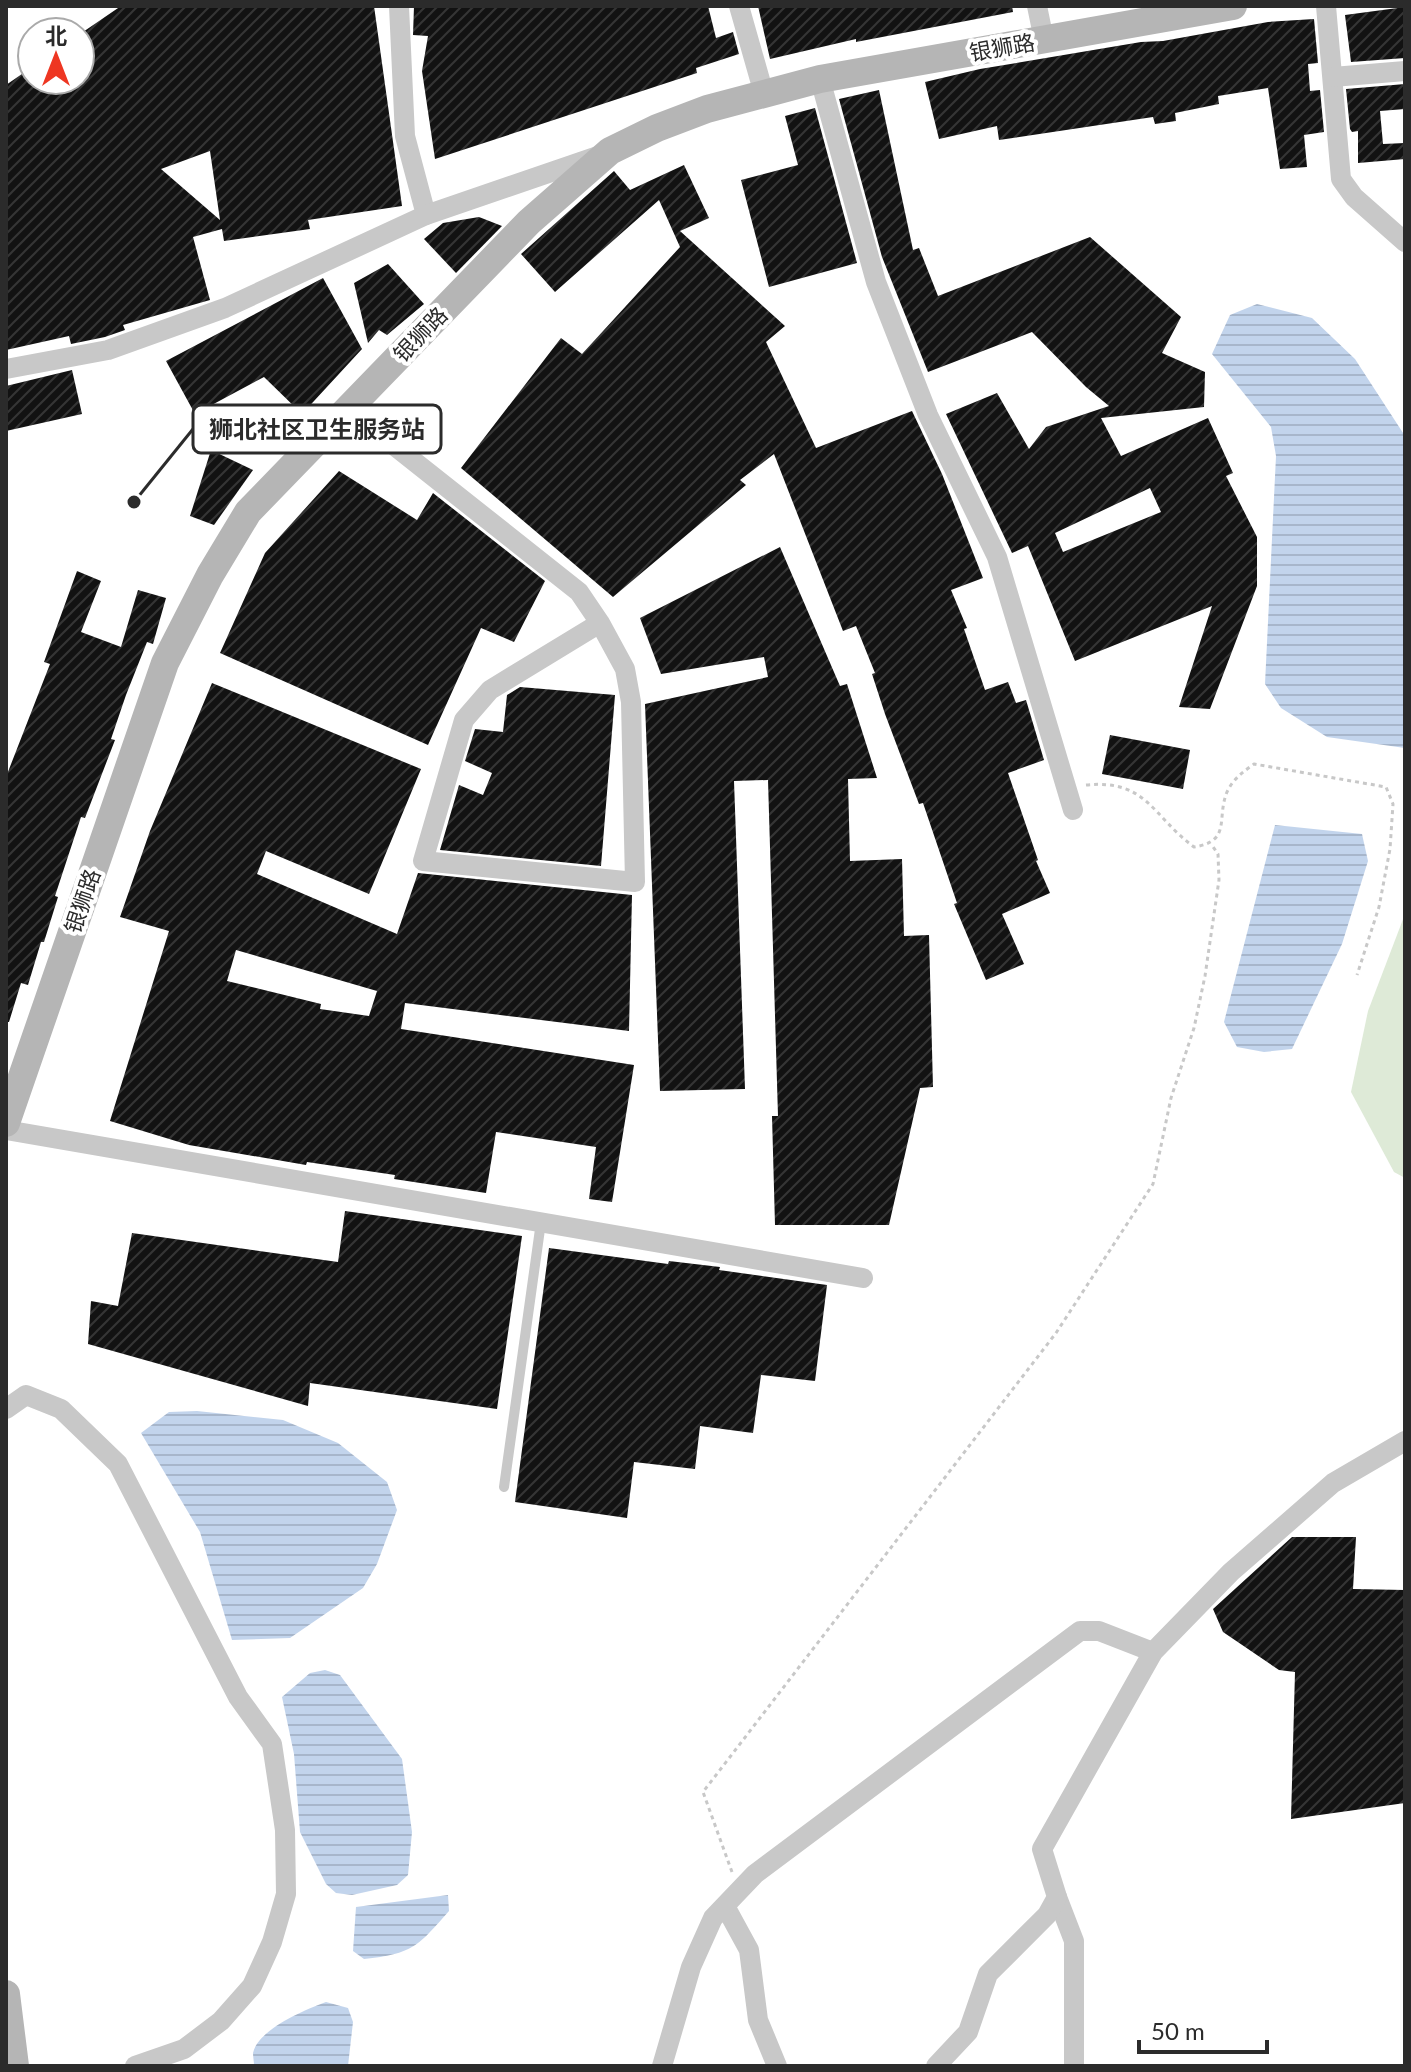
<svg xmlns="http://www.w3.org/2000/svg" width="1411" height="2072" font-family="Lato,'Noto Sans SC',sans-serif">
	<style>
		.grass { fill: #deead7 }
		.water { fill: url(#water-rules) }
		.building { fill: url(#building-hatch); fill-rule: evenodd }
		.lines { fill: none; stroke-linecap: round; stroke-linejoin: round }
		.path { stroke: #c8c8c8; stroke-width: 3; stroke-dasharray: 4 4; stroke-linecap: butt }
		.service { stroke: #c8c8c8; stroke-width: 10 }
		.minor { stroke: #c8c8c8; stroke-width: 20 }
		.secondary { stroke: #b5b5b5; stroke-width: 28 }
		.labels { text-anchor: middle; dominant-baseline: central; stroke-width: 8; stroke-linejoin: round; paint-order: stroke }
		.street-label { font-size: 22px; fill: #2b2b2b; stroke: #fff }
		.leader { fill: none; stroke: #2b2b2b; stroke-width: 3 }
		.callout-dot { fill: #2b2b2b; stroke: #fff; stroke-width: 3 }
		.callout { fill: #fff; stroke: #2b2b2b; stroke-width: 3 }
		.callout-label { font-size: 24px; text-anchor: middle; font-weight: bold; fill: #2b2b2b }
	</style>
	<defs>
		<pattern id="water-rules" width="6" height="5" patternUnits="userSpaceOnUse" patternTransform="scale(2)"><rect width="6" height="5" fill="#c2d4ec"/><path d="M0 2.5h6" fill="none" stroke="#a7b6cb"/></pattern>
		<pattern id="building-hatch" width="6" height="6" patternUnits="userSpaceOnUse" patternTransform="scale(2)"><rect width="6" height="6" fill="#121212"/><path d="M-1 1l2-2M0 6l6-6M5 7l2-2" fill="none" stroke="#353535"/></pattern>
	</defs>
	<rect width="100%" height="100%" fill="#fff"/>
	<polygon class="grass" points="1405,914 1405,1178 1394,1172 1351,1092 1368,1011"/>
	<g class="water">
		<polygon points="1257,304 1312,318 1355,359 1405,436 1405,748 1327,737 1281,708 1265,684 1276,456 1271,427 1212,354 1230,315"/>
		<polygon points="1275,825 1362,834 1368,861 1342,944 1292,1049 1264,1052 1237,1047 1224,1022"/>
		<polygon points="197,1411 283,1420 338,1443 387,1482 397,1510 377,1564 363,1588 290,1638 232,1640 200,1532 141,1433 169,1412"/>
		<polygon points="325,1670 340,1675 402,1759 412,1832 408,1875 397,1885 352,1895 336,1893 326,1884 300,1832 294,1754 282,1697 310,1673"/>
		<path d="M 448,1895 L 449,1911 C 418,1946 413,1954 364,1959 L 353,1951 L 356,1907 Z"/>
		<path d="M 326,2002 L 348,2008 L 353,2022 L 348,2066 L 254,2066 C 254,2061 253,2057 253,2053 C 258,2029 307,2009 326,2002 Z"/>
	</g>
	<g class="building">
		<path d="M 121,6 L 374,6 L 402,206 L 308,220 L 310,229 L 224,241 L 222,229 L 193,237 L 210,300 L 123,325 L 125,330 L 105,337 L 71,344 L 69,336 L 6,350 L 6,85 L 32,67 L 32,80 L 80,80 L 80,34 ZM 210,151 L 220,220 L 161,169 Z"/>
		<polygon points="414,6 708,6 716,38 733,32 739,54 696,68 697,73 435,159 422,71 428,36 413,35"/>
		<polygon points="758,6 1012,6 1013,12 856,42 856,39 770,59"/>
		<polygon points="1405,7 1405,58 1351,62 1345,15"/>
		<polygon points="1314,19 1318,63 1308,64 1310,91 1320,90 1324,132 1304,135 1307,167 1280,169 1268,88 1218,96 1219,104 1175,113 1176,121 1155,124 1153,117 999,140 997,126 939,139 925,82 980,69 1141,42 1163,41 1268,22"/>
		<polygon points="1405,84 1405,109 1380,111 1383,144 1405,143 1405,159 1358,163 1358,131 1352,132 1350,129 1346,89"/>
		<path d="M 879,90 L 913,250 L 919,248 L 938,296 L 1090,237 L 1181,317 L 1162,353 L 1205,372 L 1204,407 L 1101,418 L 1121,456 L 1208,418 L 1233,473 L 1226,476 L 1257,537 L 1257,586 L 1210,709 L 1179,707 L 1212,606 L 1075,661 L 1028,546 L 1012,553 L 946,414 L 997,393 L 1029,449 L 1046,427 L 1109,406 L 1086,387 L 1032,332 L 928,372 L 882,257 L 839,99 ZM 1150,488 L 1161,512 L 1063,552 L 1055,533 Z"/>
		<polygon points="815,108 857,263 769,287 741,180 798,165 785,116"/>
		<polygon points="684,165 709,218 680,231 785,326 766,342 816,448 912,411 942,474 983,578 951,590 967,628 964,629 985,690 1008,682 1016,703 1026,700 1044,760 1008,773 1038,860 1036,861 1050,893 1002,914 1024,964 986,980 954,904 957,903 923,803 919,804 885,714 872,674 875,673 856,626 843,631 774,454 740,480 746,485 613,597 461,468 561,338 582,354 680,247 659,200 555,292 521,254 614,171 630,190"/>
		<polygon points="479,217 502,226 456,273 424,239 443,223"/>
		<polygon points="388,264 424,304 387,335 379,330 368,343 354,283"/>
		<polygon points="323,278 362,349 302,414 264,377 195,414 166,361"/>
		<polygon points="72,370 82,414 6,431 6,386"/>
		<polygon points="211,450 253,470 214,525 190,516"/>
		<polygon points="339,471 417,520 433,493 545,581 514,642 481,628 428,745 220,653 265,553"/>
		<polygon points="780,547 840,686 847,684 877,778 848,779 850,861 902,859 904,936 929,935 933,1087 920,1088 889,1225 775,1225 772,1116 778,1116 768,780 734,781 745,1089 660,1091 645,704 768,677 764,657 661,674 640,618"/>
		<polygon points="77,571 101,581 81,632 121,647 138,590 166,598 153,644 147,642 126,695 111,739 115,740 85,818 81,817 55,896 58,897 44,942 41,942 28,985 21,983 9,1022 6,1022 6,777 50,664 44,662"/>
		<path d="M 212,683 L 421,769 L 369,894 L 266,851 L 257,874 L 397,934 L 418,873 L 632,895 L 629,1031 L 405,1003 L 401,1029 L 634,1065 L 612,1202 L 589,1199 L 596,1147 L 496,1132 L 486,1193 L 394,1179 L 395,1175 L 307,1162 L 306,1165 L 189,1145 L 110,1121 L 169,931 L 120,917 L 150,831 ZM 236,950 L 377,991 L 369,1016 L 320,1009 L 321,1004 L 227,981 Z"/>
		<polygon points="520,687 615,695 601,866 440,850 459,785 483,795 492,773 465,761 475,729 503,732 507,695"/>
		<polygon points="1110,735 1190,750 1183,789 1102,774"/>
		<polygon points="345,1211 522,1236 497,1409 310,1383 308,1406 88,1344 91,1301 118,1306 132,1233 338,1262"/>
		<polygon points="549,1248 668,1264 669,1261 720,1267 719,1270 827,1285 815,1381 761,1375 753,1433 700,1426 695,1469 634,1462 627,1518 515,1502"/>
		<polygon points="1292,1537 1356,1537 1353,1589 1405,1590 1405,1803 1291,1819 1295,1672 1279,1670 1223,1632 1213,1609"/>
	</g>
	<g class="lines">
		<g class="path">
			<path d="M 1086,785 C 1147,779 1152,816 1194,847 C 1232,841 1216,819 1227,792 C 1233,779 1243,772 1254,764 L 1386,787 L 1393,804 L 1390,849 L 1379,907 L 1357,975"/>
			<polyline points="732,1872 703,1792 1056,1333 1153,1184 1171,1098 1194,1028 1205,976 1219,880 1218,854 1211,844"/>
		</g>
		<polyline class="service" points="504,1487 541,1222"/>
		<g class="minor">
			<polyline points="399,6 405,136 426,215"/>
			<polyline points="739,6 764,94"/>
			<polyline points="1037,6 1044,40"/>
			<polyline points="1326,6 1341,179 1354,197 1405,242"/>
			<polyline points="1333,77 1405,71"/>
			<polyline points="820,79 876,282 928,415 997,557 1073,810"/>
			<polyline points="6,369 108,350 225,308 426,215 598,156"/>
			<polyline points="348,409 579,592 600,623 625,669 631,702 635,882 423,861 464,720 490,690 600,623"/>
			<polyline points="6,1130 863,1278"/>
			<polyline points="6,1409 26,1395 61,1409 118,1464 238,1697 272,1744 285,1830 286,1894 272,1942 252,1986 221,2021 184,2049 135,2066"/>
			<polyline points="1057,1897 1074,1941 1074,2066"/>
			<polyline points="725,1906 749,1950 758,2020 777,2066"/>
			<polyline points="662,2066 691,1967 713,1918 755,1874 1080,1631 1099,1631 1153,1652"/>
			<polyline points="936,2066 968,2032 988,1974 1047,1915 1057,1897 1042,1849 1153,1652 1231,1572 1333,1483 1405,1441"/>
		</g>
		<g class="secondary">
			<polyline points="6,1123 165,663 210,575 248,512 529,222 610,151 657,128 707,109 820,79 1233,6"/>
			<polyline points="6,1994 15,2066"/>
		</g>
	</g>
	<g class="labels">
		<g class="street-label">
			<text transform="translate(1002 47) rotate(-10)">银狮路</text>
			<text transform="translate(420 334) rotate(-46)">银狮路</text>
			<text transform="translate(82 901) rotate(-71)">银狮路</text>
		</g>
	</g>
	<path class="leader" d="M134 502L193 429"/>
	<circle class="callout-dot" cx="134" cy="502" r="8"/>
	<rect class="callout" x="193" y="405" width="248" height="48" rx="8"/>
	<g class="callout-label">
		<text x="317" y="438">狮北社区卫生服务站</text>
	</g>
	<rect width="1411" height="2072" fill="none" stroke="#2b2b2b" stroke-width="16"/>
	<g transform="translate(56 56)"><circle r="38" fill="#ffffff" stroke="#aaaaaa" stroke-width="2"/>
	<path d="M0-6L14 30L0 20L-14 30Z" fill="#ee3622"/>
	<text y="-12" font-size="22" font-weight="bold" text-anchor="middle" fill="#2b2b2b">北</text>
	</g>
	<path d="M1139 2040v12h128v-12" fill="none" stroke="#2b2b2b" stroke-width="4"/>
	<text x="1151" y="2040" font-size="24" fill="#2b2b2b" stroke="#ffffff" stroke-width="6" paint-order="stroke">50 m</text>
</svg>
